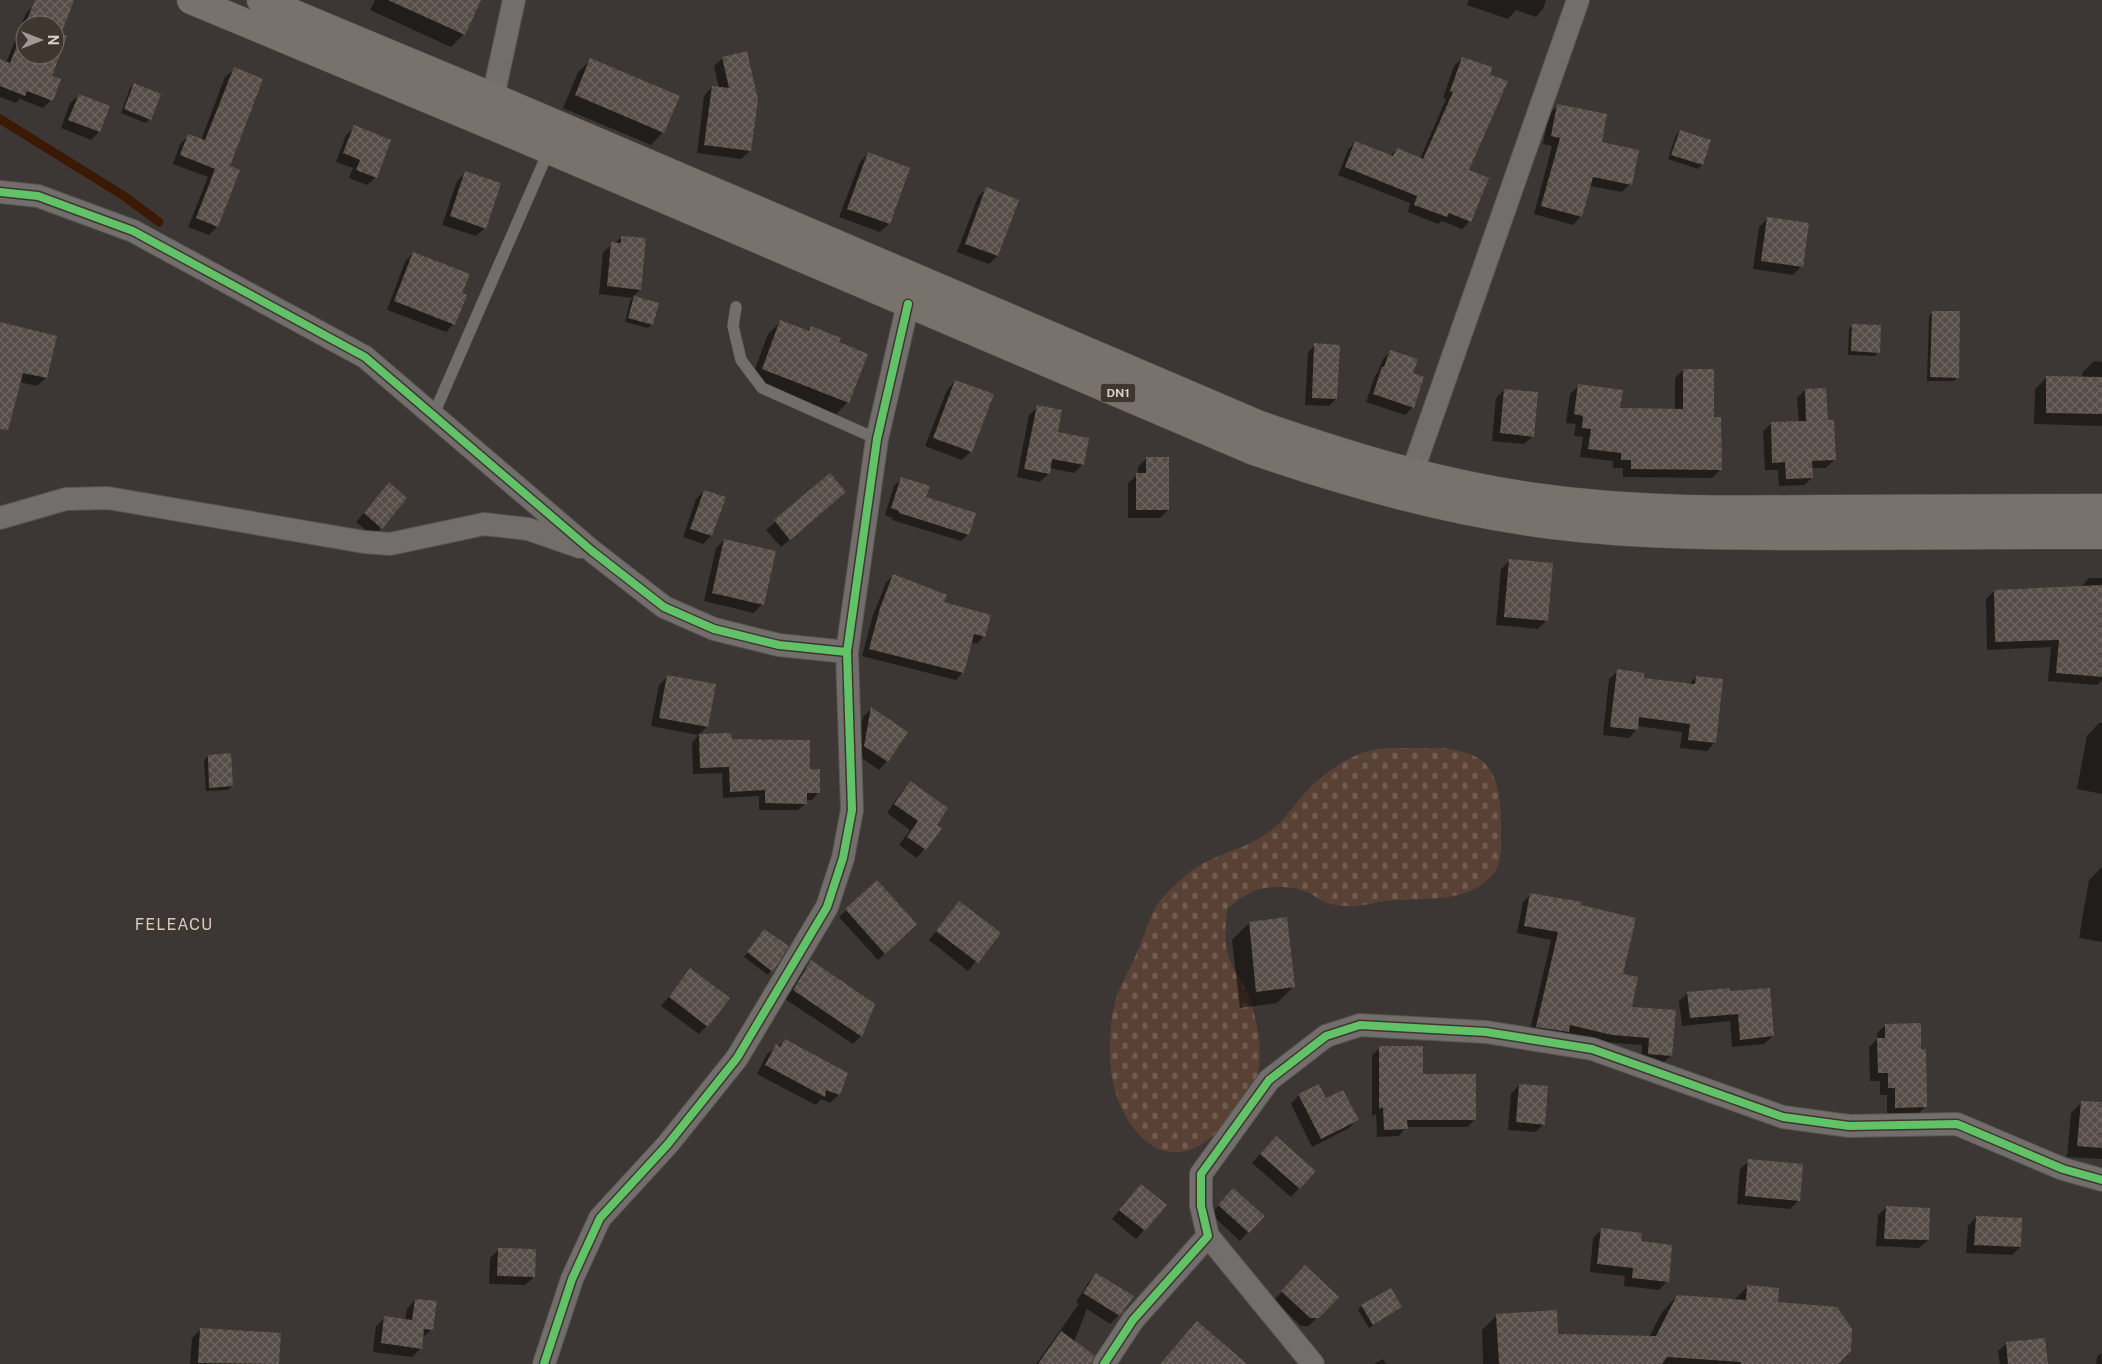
<svg xmlns="http://www.w3.org/2000/svg" width="2102" height="1364" font-family="'Public Sans',sans-serif">
	<style>
		.cemetery { fill: url(#cemetery-stones) }
		.shadow { fill: #0007; fill-rule: evenodd }
		.lines { fill: none; stroke-linecap: round; stroke-linejoin: round }
		.stream { stroke: #3b1905; stroke-width: 9 }
		.building { fill: url(#building-cross-hatch) }
		.lane-casing { stroke: #595452; stroke-width: 12 }
		.street-casing { stroke: #595452; stroke-width: 24 }
		.primary-casing { stroke: #595452; stroke-width: 29 }
		.lane { stroke: #726e6b; stroke-width: 11 }
		.street { stroke: #726e6b; stroke-width: 22 }
		.primary { stroke: #79726c; stroke-width: 28 }
		.cycleway-casing { stroke: #3f3630; stroke-width: 11 }
		.cycleway { stroke: #61c268; stroke-width: 8 }
		.labels { text-anchor: middle; dominant-baseline: central; stroke-width: 4; stroke-linejoin: round; paint-order: stroke }
		.shield { fill: #3f3630; stroke: #a9a29d; stroke-width: 1 }
		.shield-label { font-size: 12px; font-weight: bold; fill: #d6d0cc }
		.quarter-label { font-size: 16px; letter-spacing: 1px; fill: #d5c9c2; stroke: #3f3630 }
	</style>
	<defs>
		<pattern id="cemetery-stones" width="16" height="16" patternUnits="userSpaceOnUse" patternTransform="scale(1.25)"><rect width="16" height="16" fill="#594235"/><path d="M2 7V4a2 2 0 0 1 4 0v3zM10 15v-3a2 2 0 0 1 4 0v3z" fill="#705c51"/></pattern>
		<pattern id="building-cross-hatch" width="8" height="8" patternUnits="userSpaceOnUse" patternTransform="scale(1.25)"><rect width="8" height="8" fill="#574d47"/><path d="M0 0l8 8M0 8l8-8" fill="none" stroke="#6e6660"/></pattern>
	</defs>
	<rect width="100%" height="100%" fill="#3c3734"/>
	<path class="cemetery" d="M 1444,748 C 1468,753 1485,754 1495,780 C 1501,797 1501,814 1501,832 C 1501,843 1502,860 1496,870 C 1474,903 1429,898 1395,900 C 1371,902 1356,910 1331,904 C 1324,903 1317,897 1311,894 C 1298,887 1280,886 1266,888 C 1250,890 1239,899 1227,909 C 1226,924 1224,941 1228,955 C 1233,970 1243,982 1249,997 C 1257,1020 1263,1049 1258,1074 C 1254,1093 1237,1109 1225,1123 C 1168,1193 1112,1124 1110,1059 C 1109,1035 1111,1007 1121,986 C 1125,976 1131,967 1135,957 C 1142,942 1147,925 1154,910 C 1160,899 1172,887 1182,879 C 1204,856 1237,853 1263,836 C 1281,825 1291,809 1305,793 C 1322,774 1352,752 1379,749 C 1400,747 1422,749 1444,748 Z"/>
	<g class="shadow">
		<path d="M 40,0 L 73,0 L 59,34 L 65,37 L 50,77 L 51,100 L 43,108 L 20,99 L 16,103 L 0,97 L 0,61 L 6,63 L 26,13 ZM 25,25 L 55,25 L 55,55 L 25,55 Z"/>
		<polygon points="375,0 479,0 464,34 451,47 370,10"/>
		<polygon points="1469,0 1546,0 1543,9 1536,17 1516,10 1508,19 1467,5"/>
		<polygon points="723,58 750,151 741,159 697,153 704,96 712,87 719,88 714,66"/>
		<polygon points="1462,58 1488,76 1467,171 1470,221 1462,229 1442,221 1438,224 1408,212 1410,203 1338,175 1348,150 1355,142 1390,156 1397,149 1420,159 1446,99 1443,98 1454,66"/>
		<polygon points="591,60 663,132 651,145 563,108 578,72"/>
		<polygon points="234,69 228,167 239,171 217,227 209,235 188,227 208,177 173,164 180,144 189,135 201,140 225,77"/>
		<polygon points="134,84 150,119 146,123 121,113 130,88"/>
		<polygon points="79,95 99,132 91,140 61,128 70,103"/>
		<polygon points="1558,105 1600,143 1630,184 1622,192 1590,186 1581,216 1573,225 1534,214 1552,146 1543,144 1549,114"/>
		<polygon points="355,127 376,177 367,185 349,178 353,168 336,162 346,135"/>
		<polygon points="1680,131 1709,141 1702,165 1698,169 1668,159 1676,135"/>
		<polygon points="868,153 909,169 889,224 880,232 839,217 860,162"/>
		<polygon points="465,173 485,228 476,236 442,225 457,181"/>
		<polygon points="986,189 1018,201 997,256 989,264 957,252 978,197"/>
		<polygon points="1768,218 1802,266 1793,275 1753,269 1759,227"/>
		<polygon points="622,237 640,290 632,297 658,303 652,324 648,328 625,322 630,301 633,298 599,294 603,252"/>
		<polygon points="413,253 461,293 454,324 446,332 387,310 405,262"/>
		<polygon points="1933,312 1958,377 1954,381 1927,381 1929,316"/>
		<polygon points="781,321 807,331 811,327 848,402 835,415 750,382 768,334"/>
		<polygon points="0,323 46,378 37,386 19,382 0,404"/>
		<polygon points="1853,325 1879,352 1875,356 1848,355 1849,329"/>
		<polygon points="1315,345 1336,399 1329,406 1305,405 1308,352"/>
		<polygon points="1391,351 1412,374 1413,407 1405,415 1366,402 1375,376 1378,372 1383,359"/>
		<polygon points="2094,361 2102,362 2102,426 2034,424 2035,389 2047,377 2082,378 2082,373"/>
		<polygon points="1683,370 1713,418 1720,470 1712,478 1623,477 1623,468 1613,468 1613,461 1580,457 1583,437 1574,436 1576,424 1566,423 1570,394 1579,385 1619,409 1675,410 1675,378"/>
		<polygon points="955,381 992,395 970,452 962,460 925,446 947,390"/>
		<polygon points="1504,390 1533,436 1524,444 1492,441 1496,398"/>
		<polygon points="1805,390 1827,422 1834,460 1826,468 1811,468 1812,478 1804,485 1779,486 1778,470 1765,470 1763,431 1771,424 1799,423 1797,398"/>
		<polygon points="1038,407 1083,464 1074,473 1049,468 1048,474 1040,482 1017,477 1029,415"/>
		<polygon points="1146,459 1168,510 1160,518 1128,518 1128,483 1138,474 1138,467"/>
		<polygon points="829,475 836,500 781,547 766,530"/>
		<polygon points="902,478 968,534 961,541 892,520 893,518 885,515 894,486"/>
		<polygon points="389,484 381,528 373,536 356,522"/>
		<polygon points="704,491 711,536 703,544 683,537 696,499"/>
		<polygon points="724,540 762,604 754,613 704,601 716,548"/>
		<polygon points="1510,560 1547,620 1538,629 1496,625 1501,569"/>
		<polygon points="893,575 943,603 984,636 977,644 970,642 963,672 956,680 862,656 873,615 886,583"/>
		<polygon points="2089,578 2102,578 2102,680 2097,685 2048,681 2051,647 1987,650 1986,599 1994,591 2081,587"/>
		<polygon points="1618,671 1643,679 1688,685 1696,677 1715,742 1707,751 1680,748 1682,732 1637,726 1637,729 1629,738 1603,735 1609,679"/>
		<polygon points="668,676 707,727 698,735 651,726 659,685"/>
		<polygon points="871,709 887,761 879,770 856,754 863,717"/>
		<polygon points="2099,723 2102,723 2102,794 2077,789 2087,736"/>
		<polygon points="730,734 730,740 819,792 812,800 806,800 806,803 798,810 759,810 759,796 723,798 722,773 693,774 692,742 699,735"/>
		<polygon points="208,756 232,786 228,790 206,791 204,760"/>
		<polygon points="910,783 935,825 940,829 917,858 899,845 910,830 887,813 902,791"/>
		<polygon points="2102,867 2102,942 2079,938 2089,880"/>
		<polygon points="877,882 908,931 878,960 839,917"/>
		<polygon points="1531,894 1580,906 1621,975 1630,1008 1671,1056 1663,1063 1641,1061 1642,1045 1604,1042 1566,1033 1560,1039 1529,1034 1551,940 1517,933 1523,902"/>
		<polygon points="960,902 999,933 968,971 929,940"/>
		<polygon points="1249,923 1294,986 1277,1003 1240,1008 1232,940"/>
		<polygon points="760,934 787,946 768,975 744,957"/>
		<polygon points="811,962 861,1036 853,1044 785,999 802,970"/>
		<polygon points="691,970 707,1026 699,1034 661,1006"/>
		<polygon points="1728,989 1773,1036 1764,1044 1732,1047 1730,1021 1682,1026 1679,1001 1688,993"/>
		<polygon points="1886,1025 1920,1050 1925,1107 1917,1115 1887,1116 1887,1095 1880,1095 1880,1081 1870,1081 1869,1047 1877,1039 1877,1033"/>
		<polygon points="785,1041 839,1094 830,1103 821,1099 816,1105 757,1074 767,1054"/>
		<polygon points="1380,1048 1422,1075 1475,1119 1468,1127 1406,1127 1399,1136 1377,1137 1376,1114 1372,1116 1372,1055"/>
		<polygon points="1519,1085 1544,1124 1535,1132 1508,1130 1511,1094"/>
		<polygon points="1299,1095 1325,1100 1357,1120 1349,1128 1312,1147 1291,1104"/>
		<polygon points="2082,1102 2102,1104 2102,1159 2067,1157 2071,1113"/>
		<polygon points="1267,1146 1314,1171 1291,1197 1252,1163"/>
		<polygon points="1749,1161 1802,1165 1798,1201 1790,1209 1737,1204 1740,1169"/>
		<polygon points="1133,1194 1144,1230 1136,1239 1112,1219"/>
		<polygon points="1225,1198 1248,1232 1240,1241 1211,1214"/>
		<polygon points="1886,1207 1928,1240 1919,1248 1876,1246 1878,1215"/>
		<polygon points="1976,1217 2020,1247 2012,1255 1966,1253 1968,1226"/>
		<polygon points="1601,1230 1640,1242 1667,1281 1659,1290 1624,1286 1625,1276 1590,1272 1593,1238"/>
		<polygon points="499,1249 534,1277 525,1285 489,1284 490,1258"/>
		<polygon points="1305,1267 1337,1297 1309,1326 1301,1326 1274,1300"/>
		<polygon points="1096,1275 1119,1315 1110,1324 1087,1309 1074,1342 1078,1364 1036,1364 1079,1304 1076,1302 1088,1283"/>
		<polygon points="1748,1286 1776,1304 1836,1364 1483,1364 1482,1330 1497,1315 1557,1335 1649,1337 1662,1312 1677,1296 1734,1300"/>
		<polygon points="415,1300 432,1329 422,1338 421,1348 412,1357 373,1352 376,1326 385,1318 405,1320 407,1309"/>
		<polygon points="1362,1306 1401,1307 1369,1328 1358,1310"/>
		<polygon points="200,1330 280,1334 278,1364 190,1364 192,1338"/>
		<polygon points="2007,1343 2047,1364 2000,1364 1998,1351"/>
		<polygon points="2101,1353 2102,1364 2096,1364 2097,1357"/>
		<polygon points="1383,1359 1386,1364 1374,1364"/>
	</g>
	<g class="lines">
		<polyline class="stream" points="0,119 124,196 159,222"/>
	</g>
	<g class="building">
		<polygon points="35,0 74,0 61,34 67,36 52,76 61,79 53,101 27,91 25,96 0,86 0,59 10,63 25,26 25,55 55,55 55,25 25,25"/>
		<polygon points="388,0 481,0 465,35"/>
		<polygon points="747,51 758,100 751,151 704,145 712,86 729,88 722,57"/>
		<polygon points="1462,57 1492,67 1490,75 1508,81 1469,170 1489,178 1471,222 1449,213 1447,217 1414,205 1417,196 1345,167 1355,141 1393,156 1397,148 1423,159 1453,92 1450,91"/>
		<polygon points="590,58 680,96 664,133 575,95"/>
		<polygon points="234,67 263,79 230,166 240,170 218,227 196,218 215,169 180,155 188,134 205,140"/>
		<polygon points="134,83 161,94 151,120 124,109"/>
		<polygon points="79,94 110,106 100,132 68,120"/>
		<polygon points="1557,104 1607,114 1602,142 1639,150 1632,185 1593,177 1582,217 1541,206 1560,138 1551,136"/>
		<polygon points="354,125 391,140 377,178 356,170 360,160 343,153"/>
		<polygon points="1680,130 1711,140 1703,165 1671,155"/>
		<polygon points="868,152 910,168 890,224 847,209"/>
		<polygon points="465,171 501,183 486,229 450,216"/>
		<polygon points="986,187 1019,200 998,256 965,244"/>
		<polygon points="1767,217 1809,223 1803,267 1761,261"/>
		<polygon points="621,236 646,238 641,290 607,286 611,242 621,243"/>
		<polygon points="413,252 470,274 462,293 467,295 455,325 394,301"/>
		<polygon points="634,296 659,303 653,325 628,318"/>
		<polygon points="1932,311 1960,311 1959,378 1930,377"/>
		<polygon points="780,320 809,331 811,326 841,338 839,342 868,354 849,403 762,369"/>
		<polygon points="0,322 57,336 47,378 23,373 8,430 0,429"/>
		<polygon points="1852,324 1881,325 1880,353 1851,351"/>
		<polygon points="1314,343 1340,345 1337,399 1312,398"/>
		<polygon points="1390,350 1418,359 1413,373 1424,377 1414,408 1373,394 1382,367 1384,367"/>
		<polygon points="1683,369 1714,369 1714,417 1721,417 1722,470 1631,469 1631,460 1621,460 1621,453 1588,449 1591,429 1582,428 1583,416 1574,414 1578,384 1623,390 1620,408 1683,409"/>
		<polygon points="2046,376 2102,377 2102,414 2046,413"/>
		<polygon points="955,380 994,394 972,452 933,438"/>
		<polygon points="1826,388 1828,420 1834,420 1836,460 1812,461 1813,478 1786,479 1785,462 1772,463 1771,422 1806,421 1805,389"/>
		<polygon points="1504,389 1538,392 1534,437 1500,433"/>
		<polygon points="1037,405 1062,410 1058,432 1089,438 1084,465 1052,459 1050,474 1024,469"/>
		<polygon points="1146,457 1169,457 1169,510 1136,510 1136,473 1146,473"/>
		<polygon points="830,473 846,492 790,540 774,520"/>
		<polygon points="901,477 930,486 926,497 976,513 969,535 899,513 899,511 891,508"/>
		<polygon points="389,482 407,498 382,529 364,513"/>
		<polygon points="704,490 726,497 712,536 690,529"/>
		<polygon points="724,539 776,551 764,605 712,593"/>
		<polygon points="1509,559 1553,563 1548,621 1504,617"/>
		<polygon points="893,574 947,595 944,602 991,615 985,637 974,634 964,673 869,649 880,608"/>
		<polygon points="2102,585 2102,677 2056,673 2059,640 1995,642 1994,590"/>
		<polygon points="1617,669 1644,673 1644,678 1695,684 1696,676 1723,679 1716,743 1688,740 1690,724 1639,717 1638,730 1610,727"/>
		<polygon points="667,675 716,684 708,727 659,718"/>
		<polygon points="871,707 908,732 888,762 864,746"/>
		<polygon points="731,733 732,739 810,740 810,769 820,769 820,793 807,793 807,804 765,803 765,790 730,792 729,767 700,768 699,734"/>
		<polygon points="231,753 233,786 209,788 208,755"/>
		<polygon points="910,781 948,808 937,825 942,828 926,850 907,837 918,821 894,804"/>
		<polygon points="877,880 917,924 885,954 845,909"/>
		<polygon points="1530,893 1582,902 1581,905 1636,918 1623,974 1638,977 1632,1007 1676,1010 1672,1056 1648,1054 1649,1038 1612,1035 1570,1025 1569,1032 1536,1027 1558,932 1524,926"/>
		<polygon points="959,901 1001,933 978,963 936,931"/>
		<polygon points="1287,917 1295,987 1256,992 1249,922"/>
		<polygon points="764,929 789,946 773,972 747,952"/>
		<polygon points="811,960 875,1004 862,1037 793,990"/>
		<polygon points="690,968 730,998 708,1027 669,997"/>
		<polygon points="1729,988 1730,991 1770,988 1774,1036 1740,1040 1738,1014 1690,1018 1687,992"/>
		<polygon points="1921,1023 1921,1049 1926,1049 1927,1107 1895,1108 1895,1088 1888,1088 1888,1073 1878,1073 1877,1038 1885,1038 1885,1024"/>
		<polygon points="785,1039 848,1073 840,1095 826,1090 825,1097 765,1065 776,1044 780,1047"/>
		<polygon points="1379,1046 1423,1046 1423,1074 1476,1074 1476,1120 1407,1120 1408,1129 1384,1130 1383,1107 1379,1109"/>
		<polygon points="1319,1084 1326,1098 1343,1090 1359,1120 1321,1139 1298,1094"/>
		<polygon points="1519,1084 1548,1086 1545,1125 1516,1122"/>
		<polygon points="2081,1101 2102,1102 2102,1148 2077,1146"/>
		<polygon points="1276,1136 1316,1171 1300,1189 1260,1154"/>
		<polygon points="1748,1159 1803,1164 1800,1201 1745,1196"/>
		<polygon points="1141,1184 1167,1205 1145,1231 1119,1210"/>
		<polygon points="1233,1188 1265,1216 1249,1233 1218,1205"/>
		<polygon points="1886,1206 1930,1208 1929,1240 1884,1239"/>
		<polygon points="1976,1216 2022,1218 2021,1247 1974,1245"/>
		<polygon points="1601,1228 1642,1233 1641,1241 1672,1245 1669,1282 1632,1278 1633,1268 1597,1264"/>
		<polygon points="498,1248 536,1249 535,1277 497,1276"/>
		<polygon points="1305,1265 1339,1297 1319,1318 1310,1318 1281,1291"/>
		<polygon points="1096,1273 1134,1296 1120,1316 1083,1293"/>
		<polygon points="1747,1285 1779,1288 1778,1302 1837,1307 1852,1329 1851,1351 1838,1364 1741,1364 1741,1362 1667,1357 1662,1364 1499,1364 1496,1314 1557,1310 1558,1334 1656,1336 1677,1295 1746,1300"/>
		<polygon points="1391,1288 1402,1307 1373,1325 1361,1305"/>
		<polygon points="415,1299 437,1301 433,1330 424,1329 422,1349 381,1343 384,1316 412,1320"/>
		<polygon points="1197,1321 1247,1364 1160,1364"/>
		<polygon points="200,1328 281,1333 279,1364 198,1363"/>
		<polygon points="1061,1331 1094,1355 1091,1364 1038,1364"/>
		<polygon points="2045,1338 2048,1364 2008,1364 2006,1342"/>
	</g>
	<g class="lines">
		<defs>
			<g id="lane">
				<polyline points="736,307 733,326 741,360 762,388 877,439"/>
				<polyline points="433,416 549,150"/>
			</g>
			<g id="street">
				<polyline points="493,97 514,0"/>
				<polyline points="0,192 38,196 133,231 365,357 592,551 664,607 714,629 779,645 847,652"/>
				<polyline points="1412,473 1578,0"/>
				<polyline points="0,518 66,499 108,498 364,542 390,544 484,524 528,529 580,547"/>
				<polyline points="1208,1236 1313,1364"/>
				<polyline points="544,1364 572,1279 600,1218 668,1144 737,1058 827,907 843,858 852,810 847,652 877,439 908,304"/>
				<polyline points="1104,1364 1133,1320 1208,1236 1201,1206 1201,1174 1269,1080 1326,1036 1360,1025 1486,1032 1592,1049 1783,1117 1849,1126 1957,1124 2063,1169 2102,1180"/>
			</g>
			<g id="primary">
				<path d="M 191,0 L 519,137 L 1251,450 C 1350,484 1449,512 1553,525 C 1644,536 1734,536 1825,536 C 1917,535 2010,535 2102,535"/>
				<path d="M 261,0 L 493,97 L 1260,425 C 1355,458 1450,487 1550,499 C 1641,511 1732,510 1824,509 C 1916,509 2009,508 2102,508"/>
			</g>
		</defs>
		<use href="#lane" class="lane-casing"/>
		<use href="#street" class="street-casing"/>
		<use href="#primary" class="primary-casing"/>
		<use href="#lane" class="lane"/>
		<use href="#street" class="street"/>
		<use href="#primary" class="primary"/>
		<defs>
			<g id="cycleway">
				<polyline points="0,192 38,196 133,231 365,357 592,551 664,607 714,629 779,645 847,652"/>
				<polyline points="544,1364 572,1279 600,1218 668,1144 737,1058 827,907 843,858 852,810 847,652 877,439 908,304"/>
				<polyline points="1104,1364 1133,1320 1208,1236 1201,1206 1201,1174 1269,1080 1326,1036 1360,1025 1486,1032 1592,1049 1783,1117 1849,1126 1957,1124 2063,1169 2102,1180"/>
			</g>
		</defs>
		<use href="#cycleway" class="cycleway-casing"/>
		<use href="#cycleway" class="cycleway"/>
	</g>
	<g class="labels">
		<rect class="shield" x="1100.5" y="383.5" width="35" height="19" rx="4"/>
		<g class="shield-label">
			<text x="1118" y="393">DN1</text>
		</g>
		<g class="quarter-label">
			<text x="174" y="924">FELEACU</text>
		</g>
	</g>
	<g transform="translate(40 40) rotate(90)"><circle r="24" fill="#3f3630" stroke="#7b746e"/>
	<path d="M0-4L9 19L0 12L-9 19Z" fill="#a09a97"/>
	<text y="-8" font-size="14" font-weight="bold" text-anchor="middle" fill="#d6d0cc">N</text>
	</g>
</svg>
